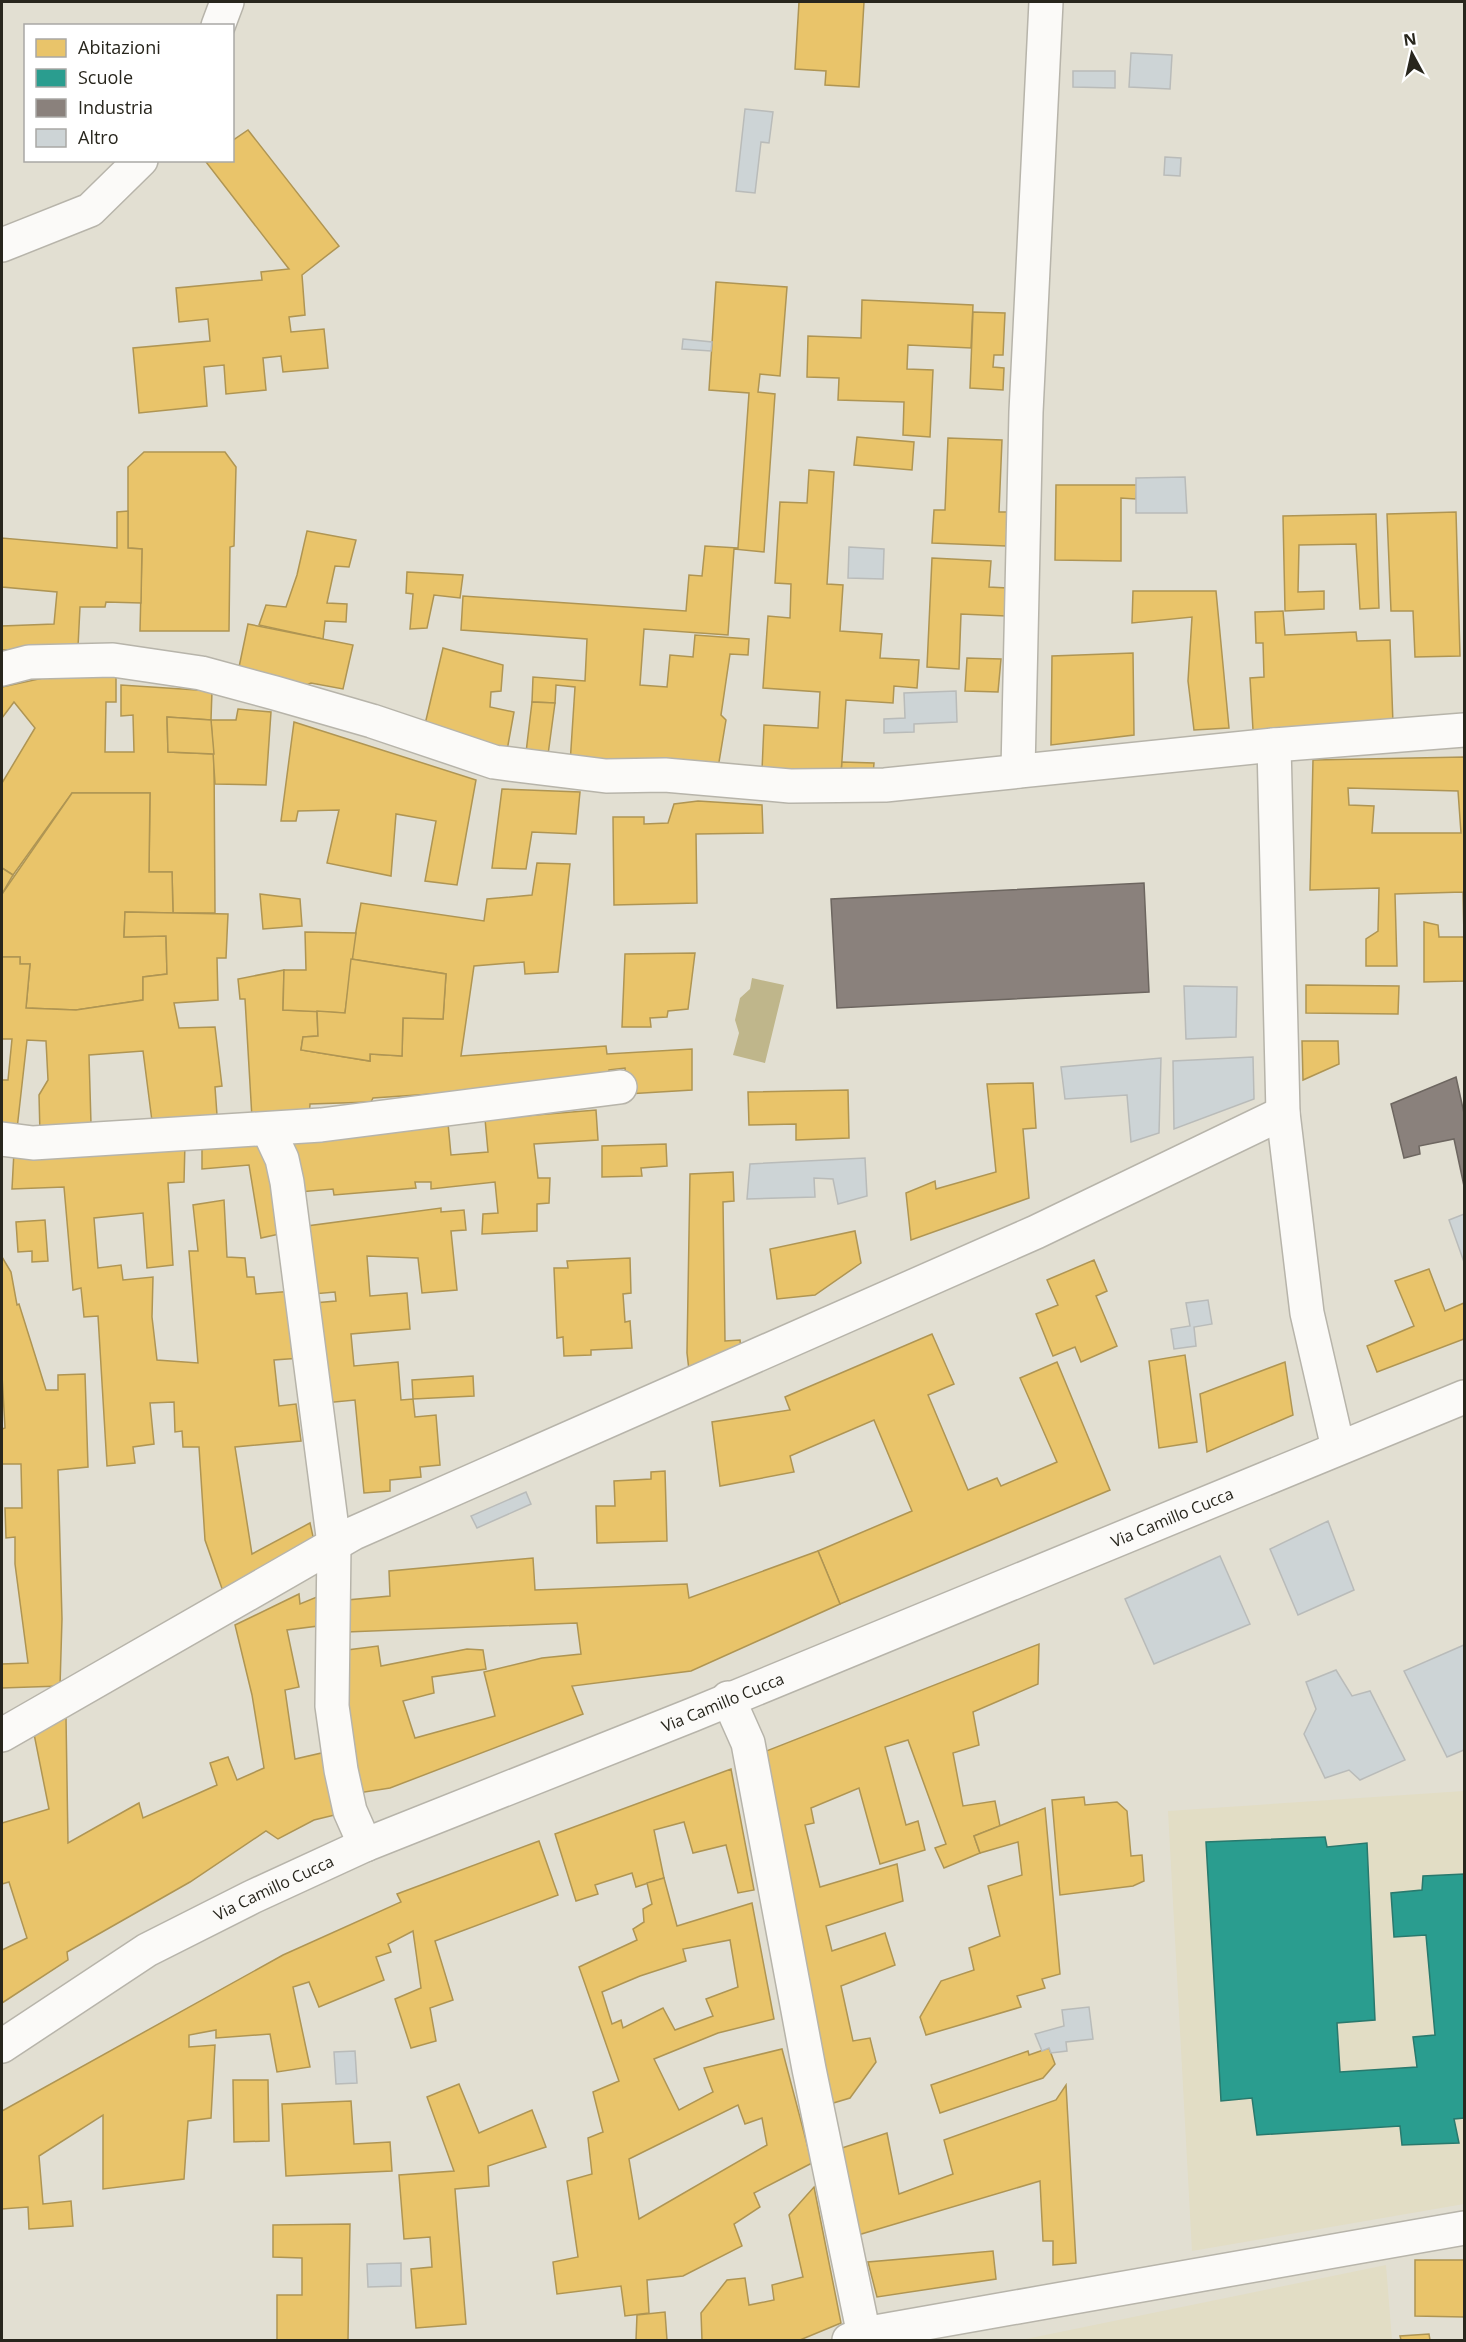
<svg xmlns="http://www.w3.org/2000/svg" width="1466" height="2342" font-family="'Open Sans',sans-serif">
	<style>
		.built { fill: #e2ddc5 }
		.water { fill: #bfb68b }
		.homes { fill: #e9c46a; stroke: #af9553; stroke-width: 1.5; fill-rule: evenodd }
		.schools { fill: #2a9d8f; stroke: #29796d; stroke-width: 1.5 }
		.industry { fill: #8a817c; stroke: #6d6660; stroke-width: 1.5 }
		.building { fill: #cdd4d6; stroke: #b9bbb9; stroke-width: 1.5 }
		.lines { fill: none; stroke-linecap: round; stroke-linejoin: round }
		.minor-casing { stroke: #b7b4aa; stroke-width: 36 }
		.minor { stroke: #fbfaf8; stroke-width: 33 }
		.labels { text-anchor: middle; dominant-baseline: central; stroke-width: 6; stroke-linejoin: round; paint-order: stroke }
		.street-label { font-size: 16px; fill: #28261d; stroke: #fff }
	</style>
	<rect width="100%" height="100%" fill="#e2dfd2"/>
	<g class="built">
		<polygon points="1464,1791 1464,2204 1192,2251 1168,1811"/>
		<polygon points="1386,2265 1392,2340 1021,2340"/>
	</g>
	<polygon class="water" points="752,978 784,985 765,1063 733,1055 739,1033 735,1020 740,998 750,989"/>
	<g class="homes">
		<polygon points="799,2 864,2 859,87 825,85 826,71 795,69"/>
		<polygon points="248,130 339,246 302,275 305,315 289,317 291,332 324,329 328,368 283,372 281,356 263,358 266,390 226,394 224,365 204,367 207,406 139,413 133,348 210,341 208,319 179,322 176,288 262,280 261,272 289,269 206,162 232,160 232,141"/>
		<polygon points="716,282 787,287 780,376 760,374 758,392 775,394 764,552 734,549 728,635 644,629 640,685 667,687 670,655 693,657 695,635 749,639 748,655 730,654 721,715 726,720 717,774 570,764 575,687 556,685 555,703 532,702 533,677 585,681 587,639 461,630 463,596 686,611 689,575 702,576 705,546 738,548 749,393 709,390"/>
		<polygon points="862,300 973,305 971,348 908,345 907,369 933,370 930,437 903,435 904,402 838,400 839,378 807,377 808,336 861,338"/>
		<polygon points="973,312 1005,313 1003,355 994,355 993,367 1004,368 1003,390 970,388"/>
		<polygon points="857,437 914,442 912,470 854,465"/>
		<polygon points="948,438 1002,440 999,512 1008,512 1006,546 932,543 934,510 945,510"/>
		<polygon points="144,452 225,452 236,467 234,546 230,547 229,631 140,631 142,549 128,548 128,467"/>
		<polygon points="809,470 834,472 827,584 843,585 840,631 882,634 880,658 919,660 917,688 894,686 893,703 846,700 841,775 762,770 764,725 818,728 820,692 763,688 768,616 790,618 791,584 775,583 780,502 807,503"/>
		<polygon points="1056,485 1137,485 1136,499 1121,498 1121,561 1055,560"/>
		<polygon points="128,511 128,548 142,549 141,603 106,602 105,607 80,607 78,647 2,650 2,626 54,624 57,592 2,587 2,538 117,548 117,512"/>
		<polygon points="1456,512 1460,656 1415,657 1413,611 1391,611 1387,514"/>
		<polygon points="1376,514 1379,608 1360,609 1356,544 1299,545 1298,592 1324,591 1324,609 1285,611 1283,516"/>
		<polygon points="307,531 356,540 349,567 335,566 327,603 347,604 346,622 325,621 323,639 259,625 266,605 286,607 297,575"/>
		<polygon points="932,558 991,561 989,587 1007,588 1006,616 961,614 959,669 927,667"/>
		<polygon points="407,572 463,575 460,598 434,595 427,628 410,629 413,594 406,593"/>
		<polygon points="1133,591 1216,591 1229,728 1194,730 1188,681 1192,617 1132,623"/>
		<polygon points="1283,611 1285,635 1356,632 1357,641 1390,640 1393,724 1253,730 1250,678 1264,677 1263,643 1256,643 1255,612"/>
		<polygon points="248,624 353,645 343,689 311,683 307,685 238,672"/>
		<polygon points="443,648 503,665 501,691 491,692 490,707 514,712 506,756 422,737"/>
		<polygon points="1133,653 1134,735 1051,745 1052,656"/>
		<polygon points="967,658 1001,659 998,692 965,691"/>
		<polygon points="116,670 116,702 106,702 105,752 134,752 133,715 121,716 121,685 212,691 211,720 167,717 168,752 214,754 215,913 173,913 172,872 149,872 150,793 72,793 13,875 2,868 2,783 35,728 14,702 2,718 2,687 75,671"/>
		<polygon points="532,702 555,703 547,762 525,761"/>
		<polygon points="238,709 271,712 266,785 215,784 211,720 236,720"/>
		<polygon points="167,717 211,720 214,754 168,752"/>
		<polygon points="294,722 476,780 457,885 425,881 436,821 396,814 391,876 327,863 339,810 298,811 296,821 281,821"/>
		<path d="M 1464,757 L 1464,981 L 1424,982 L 1424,922 L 1438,925 L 1439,937 L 1464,937 L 1463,892 L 1395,894 L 1397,966 L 1366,966 L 1366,939 L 1378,931 L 1379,888 L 1310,890 L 1313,760 ZM 1348,788 L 1458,791 L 1461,833 L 1372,833 L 1374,806 L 1349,805 Z"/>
		<polygon points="842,762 874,763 873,775 841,775"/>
		<polygon points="502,789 580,792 576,834 532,832 526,869 492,868"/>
		<polygon points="72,793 150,793 149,872 172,872 173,913 125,912 124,937 166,936 167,974 143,977 143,1000 76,1010 26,1008 30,964 20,964 20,957 2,957 2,894"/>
		<polygon points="698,801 762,805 763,833 696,834 697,903 614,905 613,817 644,817 644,824 668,823 674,804"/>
		<polygon points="537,863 570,864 558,972 525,974 524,962 474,966 461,1056 606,1046 607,1054 692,1049 692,1090 627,1094 625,1068 609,1070 609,1082 373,1098 371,1102 310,1104 309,1118 252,1118 245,999 240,999 238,979 284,970 283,1010 317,1011 318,1036 303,1037 301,1050 370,1061 370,1054 402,1056 403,1018 443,1019 446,974 351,959 361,903 484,921 487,899 532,895"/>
		<polygon points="2,868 13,875 2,894"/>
		<polygon points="260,894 300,899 302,926 263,929"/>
		<polygon points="125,912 228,914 226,958 217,958 218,1000 174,1003 179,1028 215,1027 222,1086 215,1087 217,1115 152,1121 143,1051 89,1055 91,1124 40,1134 39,1095 48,1080 46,1041 27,1040 17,1129 2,1129 2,1080 8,1080 12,1039 2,1039 2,957 20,957 20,964 30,964 26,1008 76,1010 143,1000 143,977 167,974 166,936 124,937"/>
		<polygon points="305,932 356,933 345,1013 283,1010 284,970 306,970"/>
		<polygon points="695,953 688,1009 668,1011 667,1017 650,1018 651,1027 622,1027 625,954"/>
		<polygon points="351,959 446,974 443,1019 403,1018 402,1056 370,1054 370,1061 301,1050 303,1037 318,1036 317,1011 345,1013"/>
		<polygon points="1306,985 1399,986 1398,1014 1306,1013"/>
		<polygon points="1302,1041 1338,1041 1339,1064 1303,1080"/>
		<polygon points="1033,1083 1036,1128 1023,1129 1029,1198 911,1240 906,1193 935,1181 936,1189 996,1172 987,1084"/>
		<polygon points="848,1090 849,1138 796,1140 796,1124 749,1125 748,1092"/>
		<polygon points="596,1110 598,1140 534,1144 538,1178 550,1178 549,1203 537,1204 537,1231 482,1234 483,1214 498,1213 495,1182 431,1189 431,1182 415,1182 416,1188 334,1195 333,1189 299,1192 285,1133 448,1123 451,1155 488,1152 485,1119"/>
		<polygon points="202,1139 259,1145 277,1171 284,1233 261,1238 249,1165 202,1169"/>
		<polygon points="185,1142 184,1182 168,1183 173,1265 147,1268 143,1213 94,1218 98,1268 121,1265 123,1280 153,1277 152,1317 157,1360 198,1363 189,1251 198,1251 193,1205 224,1200 227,1257 245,1258 247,1277 254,1277 256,1294 294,1291 301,1358 274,1360 279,1406 296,1404 301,1441 235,1447 252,1554 310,1523 316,1550 226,1600 205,1540 199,1447 183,1447 182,1431 175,1432 174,1402 150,1403 154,1444 133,1447 135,1463 107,1466 98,1316 84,1317 81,1288 73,1290 64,1187 12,1189 14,1151"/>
		<polygon points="666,1144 667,1166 641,1168 642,1176 602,1177 602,1146"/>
		<polygon points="733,1172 734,1201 723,1202 725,1341 740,1340 742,1357 690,1379 687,1353 690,1174"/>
		<polygon points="441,1208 441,1212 464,1210 466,1230 451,1231 457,1290 422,1293 418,1258 367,1256 370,1296 407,1293 410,1329 351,1334 354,1366 398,1362 401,1400 413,1399 415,1417 436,1415 440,1465 420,1467 421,1477 390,1480 390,1491 364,1493 355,1400 324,1403 314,1303 336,1301 335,1292 313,1294 307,1226"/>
		<polygon points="45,1220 48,1261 32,1262 32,1251 18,1252 16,1222"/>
		<polygon points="855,1231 861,1263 815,1295 777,1299 770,1249"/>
		<polygon points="2,1257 11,1272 17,1305 19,1304 46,1390 58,1390 58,1375 85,1374 88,1467 58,1470 62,1619 60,1686 2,1688 2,1664 28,1663 15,1564 15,1537 6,1538 5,1508 22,1508 21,1464 2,1464 2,1429 5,1428 2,1375"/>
		<polygon points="630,1258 631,1293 623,1294 625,1322 630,1321 632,1348 591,1350 591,1355 564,1356 563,1337 557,1338 554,1268 568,1268 567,1261"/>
		<polygon points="1094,1260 1107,1291 1096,1296 1117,1346 1081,1362 1075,1347 1053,1356 1036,1314 1058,1305 1047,1280"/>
		<polygon points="1429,1269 1445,1311 1464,1303 1464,1339 1377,1372 1367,1346 1414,1326 1395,1281"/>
		<polygon points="932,1334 954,1384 928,1395 968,1490 997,1478 1001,1486 1057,1462 1020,1378 1057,1362 1110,1490 840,1604 818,1551 912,1511 874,1420 790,1456 794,1472 720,1486 712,1422 790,1410 785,1397"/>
		<polygon points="1185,1355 1197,1442 1159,1448 1149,1361"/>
		<polygon points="1285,1362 1293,1415 1207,1452 1200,1394"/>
		<polygon points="473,1376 474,1396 413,1399 412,1380"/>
		<polygon points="665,1471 667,1541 597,1543 596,1506 615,1506 614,1481 651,1479 651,1472"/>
		<polygon points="818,1551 840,1604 691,1671 572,1686 583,1714 390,1788 352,1794 343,1688 347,1650 378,1646 381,1666 467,1649 483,1650 486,1669 432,1677 434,1693 403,1701 415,1738 495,1716 484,1672 542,1658 581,1654 577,1623 347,1632 347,1600 390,1596 389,1571 533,1558 535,1590 687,1584 689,1598"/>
		<polygon points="299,1594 300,1604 324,1594 326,1625 287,1630 299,1687 285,1690 295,1759 326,1752 343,1813 314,1820 278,1839 266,1831 190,1882 67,1952 68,1960 2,2003 2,1950 27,1938 9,1882 2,1884 2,1823 49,1809 34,1734 66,1717 68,1843 139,1803 143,1818 217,1785 210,1763 228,1757 237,1780 264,1768 252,1695 235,1625"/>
		<polygon points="1039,1644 1038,1684 973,1712 979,1745 953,1753 963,1806 995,1801 1000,1826 974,1836 980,1853 944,1868 935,1848 946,1844 908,1740 885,1747 906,1825 918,1821 925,1850 880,1864 859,1788 811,1808 814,1823 805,1825 820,1887 897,1864 903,1901 826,1926 832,1951 885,1933 895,1965 841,1986 853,2041 870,2038 876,2062 850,2098 830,2104 751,1757"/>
		<polygon points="731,1769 754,1890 738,1893 726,1845 693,1853 684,1822 654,1830 664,1878 636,1887 632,1873 595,1885 598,1894 576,1901 555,1834"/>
		<polygon points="1084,1797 1085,1805 1117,1802 1127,1811 1131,1856 1142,1855 1144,1881 1133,1886 1060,1895 1052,1800"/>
		<polygon points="1045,1808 1060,1974 1042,1979 1045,1988 1017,1996 1021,2007 926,2035 920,2017 941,1981 974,1970 969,1948 1000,1936 988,1886 1022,1875 1018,1842 980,1853 974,1836"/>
		<polygon points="539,1841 558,1895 435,1941 453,2000 430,2008 436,2041 411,2048 395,1999 421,1988 413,1931 388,1944 391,1952 376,1957 384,1980 319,2007 309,1982 293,1987 310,2067 277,2072 270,2034 216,2038 216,2030 189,2035 189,2047 215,2045 211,2118 188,2121 184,2179 103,2189 103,2115 39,2156 43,2204 71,2201 73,2226 29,2229 28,2207 2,2209 2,2111 283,1955 401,1902 397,1894"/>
		<path d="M 664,1878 L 677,1926 L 752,1903 L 774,2019 L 718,2033 L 654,2059 L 679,2110 L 713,2092 L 704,2068 L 782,2049 L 812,2163 L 754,2193 L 760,2207 L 734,2224 L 742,2246 L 683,2276 L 647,2280 L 649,2313 L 625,2316 L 621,2286 L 557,2294 L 553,2262 L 578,2257 L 567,2181 L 592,2174 L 588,2138 L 603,2132 L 593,2092 L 619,2081 L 579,1967 L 637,1940 L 633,1929 L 644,1922 L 643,1909 L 652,1904 L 647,1883 ZM 730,1940 L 738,1987 L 706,1999 L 713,2016 L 675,2030 L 663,2008 L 623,2028 L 621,2020 L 612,2024 L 602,1992 L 640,1976 L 686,1961 L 683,1949 ZM 738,2105 L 745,2124 L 762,2118 L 767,2145 L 639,2219 L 629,2159 Z"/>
		<polygon points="1049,2048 1055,2064 1043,2078 940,2113 931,2085 1028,2051 1029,2055"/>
		<polygon points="233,2080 268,2080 269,2141 234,2142"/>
		<polygon points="459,2084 479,2133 532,2110 546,2147 488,2166 489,2186 455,2189 466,2324 416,2328 411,2269 432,2267 430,2237 404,2239 399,2175 454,2171 427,2097"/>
		<polygon points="1066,2085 1076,2263 1053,2265 1053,2241 1043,2241 1040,2181 858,2235 839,2149 887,2133 899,2194 953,2174 944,2140 1056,2100"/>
		<polygon points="351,2101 354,2144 390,2142 392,2171 286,2176 282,2104"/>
		<polygon points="814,2187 841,2323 800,2340 698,2340 702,2340 701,2313 727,2280 745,2278 749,2305 774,2300 772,2285 803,2277 789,2215"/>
		<polygon points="350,2224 348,2340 277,2340 277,2295 302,2295 302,2258 273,2257 273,2225"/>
		<polygon points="993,2251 996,2279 877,2297 868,2262"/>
		<polygon points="1415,2260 1464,2260 1464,2317 1415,2316"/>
		<polygon points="665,2312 667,2340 636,2340 637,2315"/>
		<polygon points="1429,2334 1430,2340 1401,2340 1400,2336"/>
	</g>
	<polygon class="schools" points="1325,1837 1327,1847 1367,1843 1375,2020 1337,2023 1340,2072 1417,2067 1413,2037 1435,2035 1426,1935 1394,1937 1391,1893 1422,1890 1423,1876 1464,1874 1464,2118 1454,2119 1459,2143 1402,2145 1400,2126 1257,2135 1252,2098 1221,2101 1206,1842"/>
	<g class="industry">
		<polygon points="1144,883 1149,992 837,1008 831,899"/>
		<polygon points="1456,1077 1464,1113 1464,1186 1454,1139 1419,1146 1420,1154 1404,1158 1391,1104"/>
	</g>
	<g class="building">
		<polygon points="1131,53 1172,55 1170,89 1129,87"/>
		<polygon points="1073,71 1115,71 1115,88 1073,87"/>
		<polygon points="745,109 773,112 769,143 761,142 755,193 736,191"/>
		<polygon points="1165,157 1181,158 1180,176 1164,175"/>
		<polygon points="683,339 712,342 711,351 682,349"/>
		<polygon points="1185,477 1187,513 1136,513 1136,478"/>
		<polygon points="849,547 884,549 883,579 848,578"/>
		<polygon points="956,691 957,722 914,724 914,732 884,733 884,719 905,718 904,693"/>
		<polygon points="1184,986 1237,987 1236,1037 1186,1039"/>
		<polygon points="1253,1057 1254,1099 1174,1129 1173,1061"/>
		<polygon points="1161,1058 1159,1133 1131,1142 1127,1095 1065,1099 1061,1067"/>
		<polygon points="865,1158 867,1196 838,1204 833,1179 814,1178 815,1197 747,1199 750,1164"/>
		<polygon points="1464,1214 1464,1262 1449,1220"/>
		<polygon points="1208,1300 1212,1324 1194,1327 1196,1346 1174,1349 1171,1329 1190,1326 1186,1303"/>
		<polygon points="526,1492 531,1504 477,1528 471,1516"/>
		<polygon points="1328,1521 1354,1590 1298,1615 1270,1549"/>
		<polygon points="1220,1556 1250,1624 1154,1664 1125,1599"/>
		<polygon points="1464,1645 1464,1750 1447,1757 1404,1671"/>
		<polygon points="1336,1670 1352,1696 1370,1691 1405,1760 1360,1780 1349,1770 1325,1778 1304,1734 1316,1709 1306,1682"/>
		<polygon points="1089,2007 1093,2039 1066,2042 1067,2051 1051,2053 1049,2048 1042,2051 1035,2034 1064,2026 1062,2010"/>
		<polygon points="355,2051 357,2083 336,2084 334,2052"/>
		<polygon points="401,2263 401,2286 368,2287 367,2264"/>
	</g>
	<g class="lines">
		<defs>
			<g id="minor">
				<polyline points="218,26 227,2"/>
				<polyline points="2,245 90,210 141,160"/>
				<polyline points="2,669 29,662 113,660 201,673 275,693 372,721 494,762 606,776 665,775 790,786 885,785 1274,745 1464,730"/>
				<polyline points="1274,745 1283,1113 1307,1313 1338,1448"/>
				<polyline points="1018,771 1026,412 1046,2"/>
				<polyline points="268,1129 282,1159 287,1182 334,1544 332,1706 341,1770 350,1811 365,1845"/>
				<polyline points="2,1139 33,1143 321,1125 620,1087"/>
				<polyline points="728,1698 748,1743 809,2069 865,2340"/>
				<polyline points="2,1735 354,1533 1036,1232 1283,1113"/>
				<path id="s1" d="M 2,2046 L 147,1950 L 252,1897 L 365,1845 L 692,1715 L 1464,1397"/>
				<polyline points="849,2340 864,2334 1464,2228"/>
			</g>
		</defs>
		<use href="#minor" class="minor-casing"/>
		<use href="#minor" class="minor"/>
	</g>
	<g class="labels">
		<g class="street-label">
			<text stroke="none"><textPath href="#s1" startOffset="1287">Via Camillo Cucca</textPath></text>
			<text stroke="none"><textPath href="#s1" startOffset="801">Via Camillo Cucca</textPath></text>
			<text stroke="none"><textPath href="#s1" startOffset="315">Via Camillo Cucca</textPath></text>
		</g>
	</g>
	<rect width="1466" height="2342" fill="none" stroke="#28261d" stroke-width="6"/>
	<rect x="24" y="24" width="210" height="138" fill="#ffffff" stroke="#a9a8a5" stroke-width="1.5"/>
	<rect x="36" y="39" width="30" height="18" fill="#e9c46a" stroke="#a9a8a5" stroke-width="1.5"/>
	<text x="78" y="54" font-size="18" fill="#28261d">Abitazioni</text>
	<rect x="36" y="69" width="30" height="18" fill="#2a9d8f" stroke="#a9a8a5" stroke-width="1.5"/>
	<text x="78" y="84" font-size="18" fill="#28261d">Scuole</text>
	<rect x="36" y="99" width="30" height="18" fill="#8a817c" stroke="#a9a8a5" stroke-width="1.5"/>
	<text x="78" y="114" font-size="18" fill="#28261d">Industria</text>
	<rect x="36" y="129" width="30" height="18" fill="#cdd4d6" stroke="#a9a8a5" stroke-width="1.5"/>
	<text x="78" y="144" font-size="18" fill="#28261d">Altro</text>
	<g transform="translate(1412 54) rotate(352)" stroke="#ffffff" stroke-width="4.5" paint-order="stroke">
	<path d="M0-4.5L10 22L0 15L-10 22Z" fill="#28261d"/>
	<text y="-9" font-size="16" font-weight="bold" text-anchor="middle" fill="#28261d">N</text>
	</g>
</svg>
